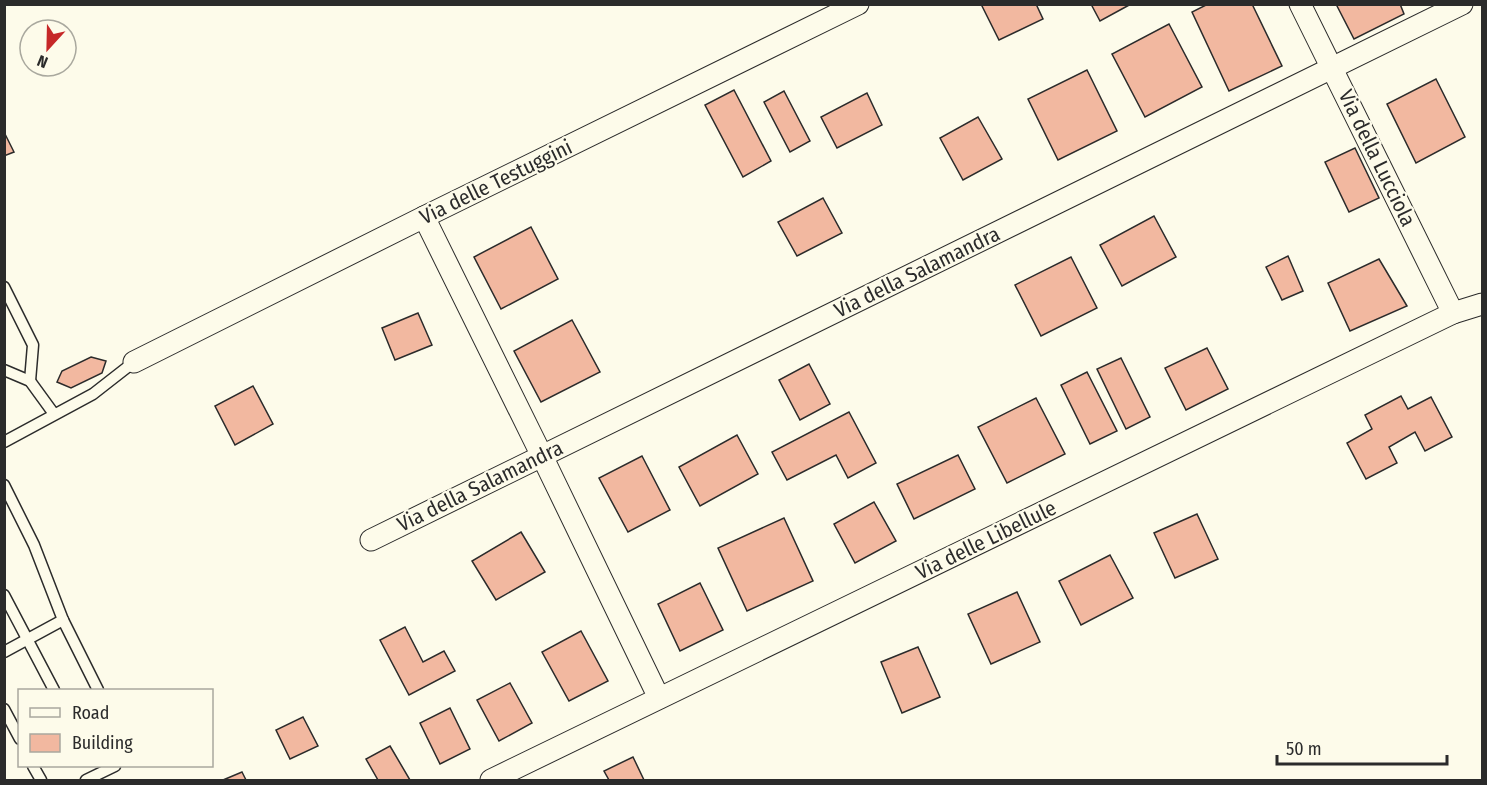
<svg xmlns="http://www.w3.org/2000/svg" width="1487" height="785" font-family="'Fira Sans Condensed',sans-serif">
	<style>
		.building { fill: #f2b8a0; stroke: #2b2b2b; stroke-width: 1.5 }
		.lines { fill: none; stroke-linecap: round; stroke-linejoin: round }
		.lane-casing { stroke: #2b2b2b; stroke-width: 13 }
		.street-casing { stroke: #2b2b2b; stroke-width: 23 }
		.lane { stroke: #fdfbea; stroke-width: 10 }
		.street { stroke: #fdfbea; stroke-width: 21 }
		.labels { text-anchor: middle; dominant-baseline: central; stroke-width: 4.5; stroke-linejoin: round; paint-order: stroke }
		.street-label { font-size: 21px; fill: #2b2b2b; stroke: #fdfbea }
	</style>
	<rect width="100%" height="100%" fill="#fdfbea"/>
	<g class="building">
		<polygon points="981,4 1036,4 1043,19 999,40"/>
		<polygon points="1091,4 1131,4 1100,21"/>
		<polygon points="1208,4 1252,4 1282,66 1229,91 1192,12"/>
		<polygon points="1336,4 1400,4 1404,14 1354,39"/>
		<polygon points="1169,24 1202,87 1145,117 1112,54"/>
		<polygon points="1087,70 1117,131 1058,160 1028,99"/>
		<polygon points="1436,79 1465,137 1416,163 1387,104"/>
		<polygon points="734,90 771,161 743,177 705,105"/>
		<polygon points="784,91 810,141 790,152 764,102"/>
		<polygon points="867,93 882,125 837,148 821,117"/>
		<polygon points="978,117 1002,159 963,180 940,138"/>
		<polygon points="4,132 14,152 4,156"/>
		<polygon points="1355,148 1379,198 1349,212 1325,162"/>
		<polygon points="823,198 842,233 797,256 778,222"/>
		<polygon points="1154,216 1176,257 1122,286 1100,245"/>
		<polygon points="531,227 558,279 501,309 474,257"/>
		<polygon points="1288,256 1303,291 1282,300 1266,267"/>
		<polygon points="1071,257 1097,308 1041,336 1015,285"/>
		<polygon points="1379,259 1407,306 1350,331 1328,283"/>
		<polygon points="418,313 432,345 395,360 382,328"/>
		<polygon points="572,320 600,372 541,402 514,351"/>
		<polygon points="1207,348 1228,389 1186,410 1165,368"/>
		<polygon points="91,357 106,361 102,373 71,388 57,382 62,371"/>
		<polygon points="1121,358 1150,417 1126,429 1097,369"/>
		<polygon points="809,364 830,404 800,420 779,380"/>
		<polygon points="1087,372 1117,431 1090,444 1061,385"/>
		<polygon points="253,386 273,424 235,445 215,406"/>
		<polygon points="1401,396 1408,409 1431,397 1452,437 1425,451 1415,432 1389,447 1397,463 1366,479 1347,443 1372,429 1365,415"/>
		<polygon points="1036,398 1065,454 1007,483 978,427"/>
		<polygon points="849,412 876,463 848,478 836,455 787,480 772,452"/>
		<polygon points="737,435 758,474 700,506 679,467"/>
		<polygon points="958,455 975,489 914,519 897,484"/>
		<polygon points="642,456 670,510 628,532 599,478"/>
		<polygon points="874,502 896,541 855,563 834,524"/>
		<polygon points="1197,514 1218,559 1175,578 1154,533"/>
		<polygon points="784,518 813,581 747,611 718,548"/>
		<polygon points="521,532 545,572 496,600 472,561"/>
		<polygon points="1110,555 1133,598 1081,625 1059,581"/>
		<polygon points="700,583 723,630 680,651 658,604"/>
		<polygon points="1017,592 1040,642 991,664 968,614"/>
		<polygon points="405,627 423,662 444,651 455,671 409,695 380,640"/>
		<polygon points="581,631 608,681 569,701 542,652"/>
		<polygon points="918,647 940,697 902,713 881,662"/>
		<polygon points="510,683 532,723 499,741 477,700"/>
		<polygon points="450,708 470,749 440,764 420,723"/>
		<polygon points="303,717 318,746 290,759 276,730"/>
		<polygon points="390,746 410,780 378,780 366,759"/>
		<polygon points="633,757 644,780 609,780 604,771"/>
		<polygon points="242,772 246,780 223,780"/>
	</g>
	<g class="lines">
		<defs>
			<g id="lane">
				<polyline points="4,287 33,345 30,381"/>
				<polyline points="4,370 30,381 54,414"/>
				<polyline points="4,442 93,394 134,362"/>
				<polyline points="4,485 34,545 63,620 98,690"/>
				<polyline points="4,595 54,690"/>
				<polyline points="4,652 63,620"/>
				<polyline points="4,709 20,739"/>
				<polyline points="33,766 41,780"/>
				<polyline points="86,780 115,766"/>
			</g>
			<g id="street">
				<polyline points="1300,4 1453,313"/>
				<polyline points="424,217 542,456 659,698"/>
				<polyline points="134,362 424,217 858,4"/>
				<polyline points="371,540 1462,4"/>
				<polyline points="491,780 1453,313 1482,304"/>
			</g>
		</defs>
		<use href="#lane" class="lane-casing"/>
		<use href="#street" class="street-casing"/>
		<use href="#lane" class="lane"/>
		<use href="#street" class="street"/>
	</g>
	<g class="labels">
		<g class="street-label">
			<text transform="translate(1377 158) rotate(64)">Via della Lucciola</text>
			<text transform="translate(496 182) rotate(-26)">Via delle Testuggini</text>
			<text transform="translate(917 272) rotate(-26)">Via della Salamandra</text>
			<text transform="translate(480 486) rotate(-26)">Via della Salamandra</text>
			<text transform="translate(986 540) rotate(-26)">Via delle Libellule</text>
		</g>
	</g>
	<rect width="1487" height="785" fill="none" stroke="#2b2b2b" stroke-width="12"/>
	<rect x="18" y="689" width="195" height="78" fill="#fdfbea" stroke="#a9a89e" stroke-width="1.5"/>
	<rect x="30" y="708" width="30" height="9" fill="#fdfbea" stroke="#a9a89e" stroke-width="1.5"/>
	<text x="72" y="719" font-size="18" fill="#2b2b2b">Road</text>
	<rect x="30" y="734" width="30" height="18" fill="#f2b8a0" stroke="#a9a89e" stroke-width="1.5"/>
	<text x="72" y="749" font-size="18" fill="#2b2b2b">Building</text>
	<g transform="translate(48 48) rotate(202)"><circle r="28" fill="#fdfbea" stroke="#a9a89e" stroke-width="1.5"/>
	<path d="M0-4.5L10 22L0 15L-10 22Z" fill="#c62828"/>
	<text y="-9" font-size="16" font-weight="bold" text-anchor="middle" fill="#2b2b2b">N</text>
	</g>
	<path d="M1277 755v9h170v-9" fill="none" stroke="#2b2b2b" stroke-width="3"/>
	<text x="1286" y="755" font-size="18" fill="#2b2b2b" stroke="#fdfbea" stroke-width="4.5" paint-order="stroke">50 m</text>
</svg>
